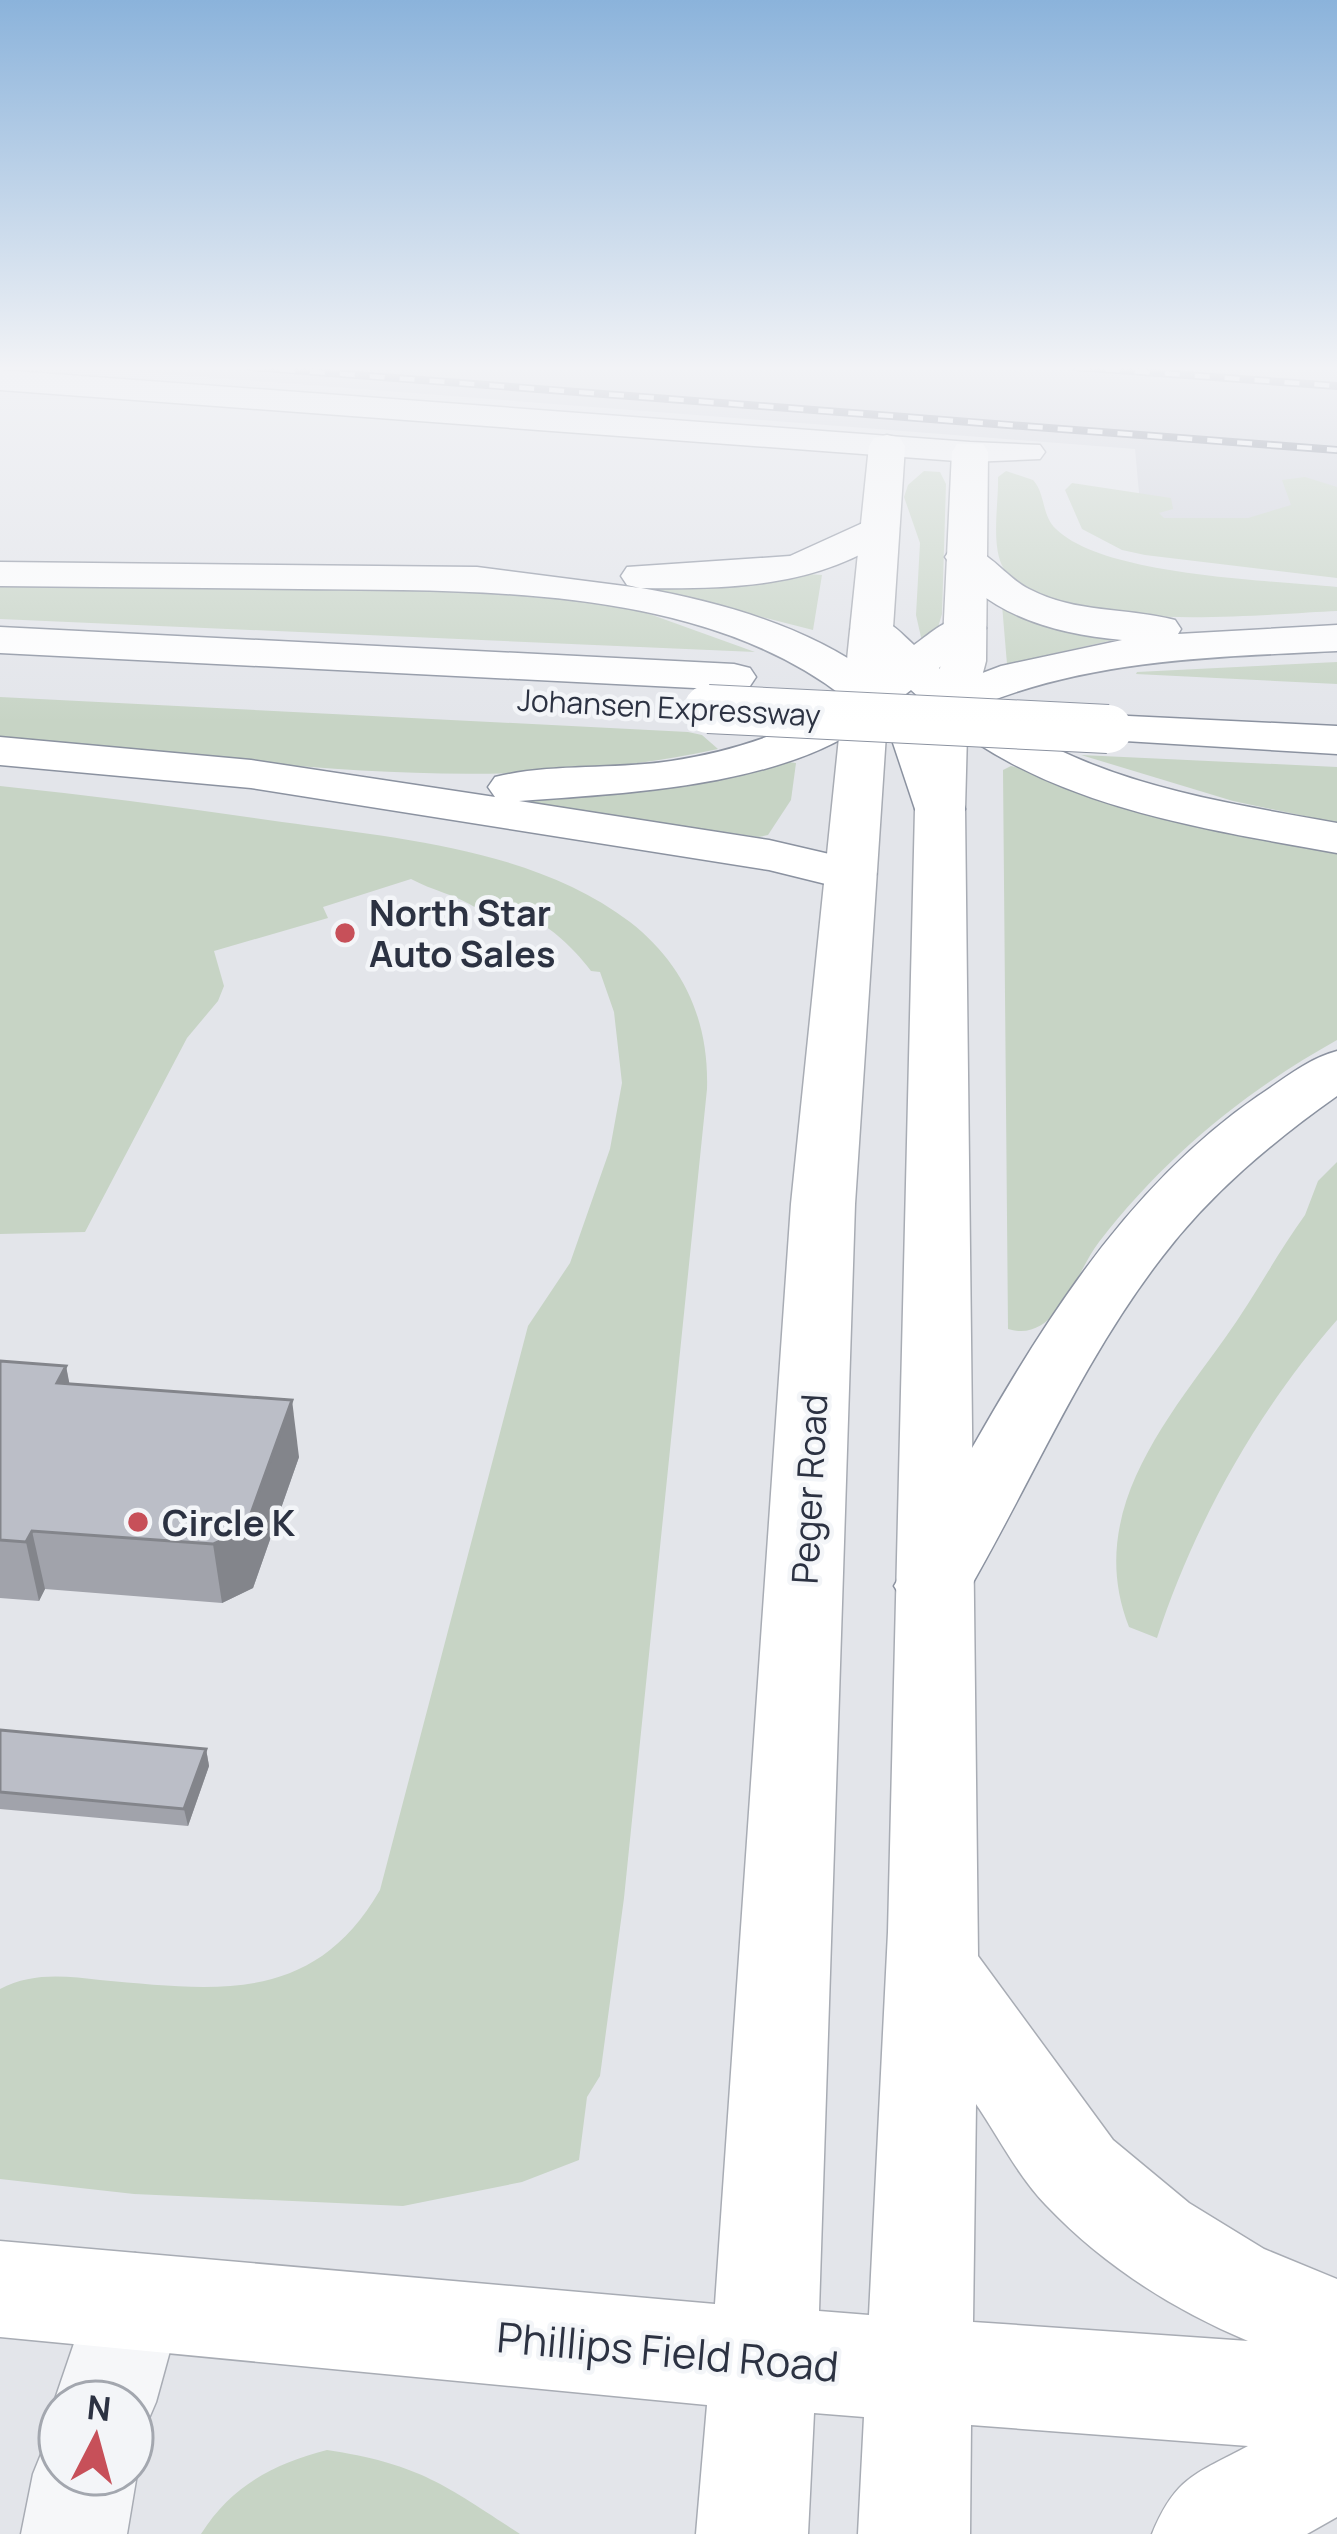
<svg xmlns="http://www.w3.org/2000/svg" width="1337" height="2534" font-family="Manrope,sans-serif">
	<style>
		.built { fill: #d1d4dc }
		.green { fill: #c7d4c5 }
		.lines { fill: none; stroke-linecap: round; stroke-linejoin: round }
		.street-casing { stroke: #a8acb4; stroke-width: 3 }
		.secondary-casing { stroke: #a8acb4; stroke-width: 3 }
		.highway-casing { stroke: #8b92a0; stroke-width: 3 }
		.street { fill: #f6f7f9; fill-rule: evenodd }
		.secondary { fill: #fff; fill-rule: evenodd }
		.highway { fill: #fff; fill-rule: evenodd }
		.rail-casing { stroke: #7d8493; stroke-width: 8 }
		.rail { stroke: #f3f5f8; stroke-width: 4.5; stroke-dasharray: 15; stroke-linecap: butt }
		.highway-bridge-casing { stroke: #8b92a0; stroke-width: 50; stroke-linecap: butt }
		.highway-bridge { stroke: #fff; stroke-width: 48 }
		.wall { fill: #a1a3ab }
		.shaded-wall { fill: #83858b }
		.building { fill: #bbbec7; stroke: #83858b; stroke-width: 3 }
		.poi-dot { fill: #c75059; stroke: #f3f5f8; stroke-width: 4.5 }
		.labels { text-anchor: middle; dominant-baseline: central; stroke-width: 9; stroke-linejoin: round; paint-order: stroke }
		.far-street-label { font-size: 30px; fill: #2c3242; stroke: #f3f5f8 }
		.poi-label { font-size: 36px; font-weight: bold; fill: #2c3242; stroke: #f3f5f8; text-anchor: start }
		.street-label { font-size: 36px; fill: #2c3242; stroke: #f3f5f8 }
		.near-street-label { font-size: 42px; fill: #2c3242; stroke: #f3f5f8 }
	</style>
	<rect width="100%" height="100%" fill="#e3e5ea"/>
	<polygon class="built" points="76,367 1337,367 1337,562 1144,547 1135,449"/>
	<g class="green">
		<polygon points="924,471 940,472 946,484 942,614 936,634 923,646 916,615 920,543 904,497 908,485"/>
		<path d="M 1006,471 L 1033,480 C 1046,494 1041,515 1056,529 C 1104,576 1269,580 1337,587 L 1337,611 C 1264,614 1049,637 1004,569 C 990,547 999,501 998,477 Z"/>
		<polygon points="1305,477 1337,487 1337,578 1145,555 1122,550 1082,529 1065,490 1072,483 1171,498 1173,509 1159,513 1164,518 1248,518 1291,505 1282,480"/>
		<polygon points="808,574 822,575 813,630 629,583"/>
		<polygon points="0,583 487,589 630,607 755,652 0,619"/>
		<polygon points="1002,605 1118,639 1007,664"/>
		<polygon points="1337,662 1337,684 1136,674 1137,672"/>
		<path d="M 0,697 L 688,732 L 702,735 L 718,749 C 479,801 241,758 0,737 Z"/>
		<polygon points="1081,755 1337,767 1337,823 1233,801"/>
		<polygon points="781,761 796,763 791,800 768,835 759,837 522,804 524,800"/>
		<path d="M 1011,766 L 1337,848 L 1337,1040 C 1244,1092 1165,1157 1099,1242 C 1075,1273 1057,1344 1008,1329 L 1003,770 Z"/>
		<path d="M 0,786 C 94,796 188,808 282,822 C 397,838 534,849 630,922 C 685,965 709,1022 707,1089 L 624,1898 L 600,2076 L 587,2097 L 579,2160 L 522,2182 L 403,2206 L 134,2194 L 0,2179 L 0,1989 C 32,1972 66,1976 100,1980 C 215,1990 313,2006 380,1890 L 528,1326 L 570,1263 L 610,1149 L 622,1083 L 614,1012 L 600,972 L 591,971 C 566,938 521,898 478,909 C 455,894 433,891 411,879 L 323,907 L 328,918 L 214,951 L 224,986 L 218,1001 L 187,1038 L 85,1232 L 0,1234 Z"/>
		<path d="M 1337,1162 L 1337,1320 C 1258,1410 1194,1524 1157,1638 L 1129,1627 C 1085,1515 1164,1423 1225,1338 C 1254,1298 1276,1255 1305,1215 L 1318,1181 Z"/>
		<path d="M 327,2450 C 419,2464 445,2485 520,2534 L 201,2534 C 232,2485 274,2464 327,2450 Z"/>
	</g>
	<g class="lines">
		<defs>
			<g id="street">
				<polygon points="0,370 970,442 1040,445 1045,452 1040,459 970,462 0,390"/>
				<polygon points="135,2253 170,2267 184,2300 156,2402 141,2437 132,2441 132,2402 60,2402 60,2417 54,2402 100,2267"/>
				<polygon points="60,2432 60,2474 132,2474 132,2461 137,2474 127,2534 21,2534 33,2474 48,2437"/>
			</g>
			<path id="secondary" d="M 887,435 L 900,438 L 905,446 L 855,1204 L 819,2311 L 869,2315 L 888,1932 L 915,809 L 921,734 L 942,661 L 952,452 L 957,444 L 983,444 L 988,452 L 986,661 L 967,734 L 965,809 L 978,1956 L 1113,2140 L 1189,2203 L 1264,2249 L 1337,2279 L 1337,2517 L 1307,2534 L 1152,2534 C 1176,2476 1196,2474 1248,2446 L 971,2425 L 970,2534 L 858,2534 L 864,2417 L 814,2413 L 808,2534 L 696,2534 L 707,2405 L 0,2337 L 0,2241 L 715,2304 L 791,1204 L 869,446 L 874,438 ZM 976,2104 C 998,2136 1018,2176 1046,2205 C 1103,2265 1172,2309 1248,2341 L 973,2322 Z"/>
			<g id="highway">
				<path d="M 878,516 L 892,520 L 898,528 L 892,536 C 816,588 730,589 641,588 C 721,602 808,627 873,675 L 886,666 L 851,629 L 857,620 C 884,613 895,627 914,645 C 936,629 952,612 980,619 L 986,628 L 939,668 L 956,683 L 1001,666 L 1122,640 C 1055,634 985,615 945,557 L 951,548 C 984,540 1001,575 1029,589 C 1077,614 1125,607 1175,620 L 1181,629 L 1178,634 L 1337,625 L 1337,651 C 1216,657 1096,659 983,704 C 1084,782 1215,801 1337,823 L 1337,853 C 1205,829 1057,808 949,723 L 935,729 L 965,809 L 957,819 L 940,824 L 923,819 L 915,809 L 889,731 L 873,719 C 783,787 628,793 519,801 L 769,840 L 868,863 L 876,874 L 868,885 L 850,890 L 769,870 L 251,788 L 0,765 L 0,737 L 251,760 L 495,797 L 488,787 L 495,777 C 552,763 613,770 671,761 C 730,752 796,732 844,697 C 698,584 476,591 300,589 C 200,588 100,587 0,586 L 0,562 L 477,567 L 640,588 L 627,585 L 621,576 L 627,567 L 790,556 ZM 911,690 L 922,700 L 913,705 L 902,697 Z"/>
				<polygon points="0,627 734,664 750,668 756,677 750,686 734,690 0,653"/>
				<polygon points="1108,715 1337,726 1337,754 1092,739 1085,729 1092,719"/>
				<path d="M 1337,1051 L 1337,1096 C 1272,1142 1211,1193 1162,1257 C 1080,1363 1028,1490 960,1605 L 933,1613 L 906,1605 L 894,1586 C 995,1412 1087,1214 1258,1096 C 1284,1079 1307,1059 1337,1051 Z"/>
			</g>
		</defs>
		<use href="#street" class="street-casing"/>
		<use href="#secondary" class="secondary-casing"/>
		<use href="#highway" class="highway-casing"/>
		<use href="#street" class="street"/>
		<use href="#secondary" class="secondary"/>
		<use href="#highway" class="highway"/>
		<defs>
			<g id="rail">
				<polyline points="250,367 1337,450"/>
				<polyline points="1075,367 1337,386"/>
			</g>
		</defs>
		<use href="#rail" class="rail-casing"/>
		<use href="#rail" class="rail"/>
		<defs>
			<polyline id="highway-bridge" points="708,709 1108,729"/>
		</defs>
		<use href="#highway-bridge" class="highway-bridge-casing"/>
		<use href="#highway-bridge" class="highway-bridge"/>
	</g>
	<g class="wall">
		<polygon points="0,1361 66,1366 69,1384 299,1457 253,1588 222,1603 45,1589 39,1601 0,1598"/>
		<polygon points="0,1730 206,1749 209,1766 188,1826 0,1809"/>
	</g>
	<g class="shaded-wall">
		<polygon points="66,1366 77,1422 57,1383"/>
		<polygon points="292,1400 299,1457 253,1588 222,1603 213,1544"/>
		<polygon points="32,1531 45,1589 39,1601 26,1542"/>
		<polygon points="206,1749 209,1766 188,1826 184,1809"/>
	</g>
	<g class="building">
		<polygon points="0,1361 66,1366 57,1383 292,1400 245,1530 213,1544 32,1531 26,1542 0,1540"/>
		<polygon points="0,1730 206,1749 184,1809 0,1792"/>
	</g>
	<linearGradient id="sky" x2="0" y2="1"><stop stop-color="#8bb3db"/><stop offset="0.51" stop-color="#f2f3f6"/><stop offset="1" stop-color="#f2f3f6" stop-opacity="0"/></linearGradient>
	<rect width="1337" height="722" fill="url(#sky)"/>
	<g class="poi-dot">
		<circle cx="345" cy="933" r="12"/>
		<circle cx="138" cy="1522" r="12"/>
	</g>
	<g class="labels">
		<g class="far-street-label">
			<text transform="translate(669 707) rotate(3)">Johansen Expressway</text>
		</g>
		<g class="poi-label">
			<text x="369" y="912">North Star<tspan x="369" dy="41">Auto Sales</tspan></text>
			<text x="162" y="1522">Circle K</text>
		</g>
		<g class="street-label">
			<text transform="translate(809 1489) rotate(-87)">Peger Road</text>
		</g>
		<g class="near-street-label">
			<text transform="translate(668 2351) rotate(5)">Phillips Field Road</text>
		</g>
	</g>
	<g transform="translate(96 2438) rotate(6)"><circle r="57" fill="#f3f5f8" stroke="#a3a7af" stroke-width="3"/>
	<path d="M0-9L21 45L0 30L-21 45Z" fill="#c75059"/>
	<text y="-18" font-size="33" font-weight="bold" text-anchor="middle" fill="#2c3242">N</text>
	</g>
</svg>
